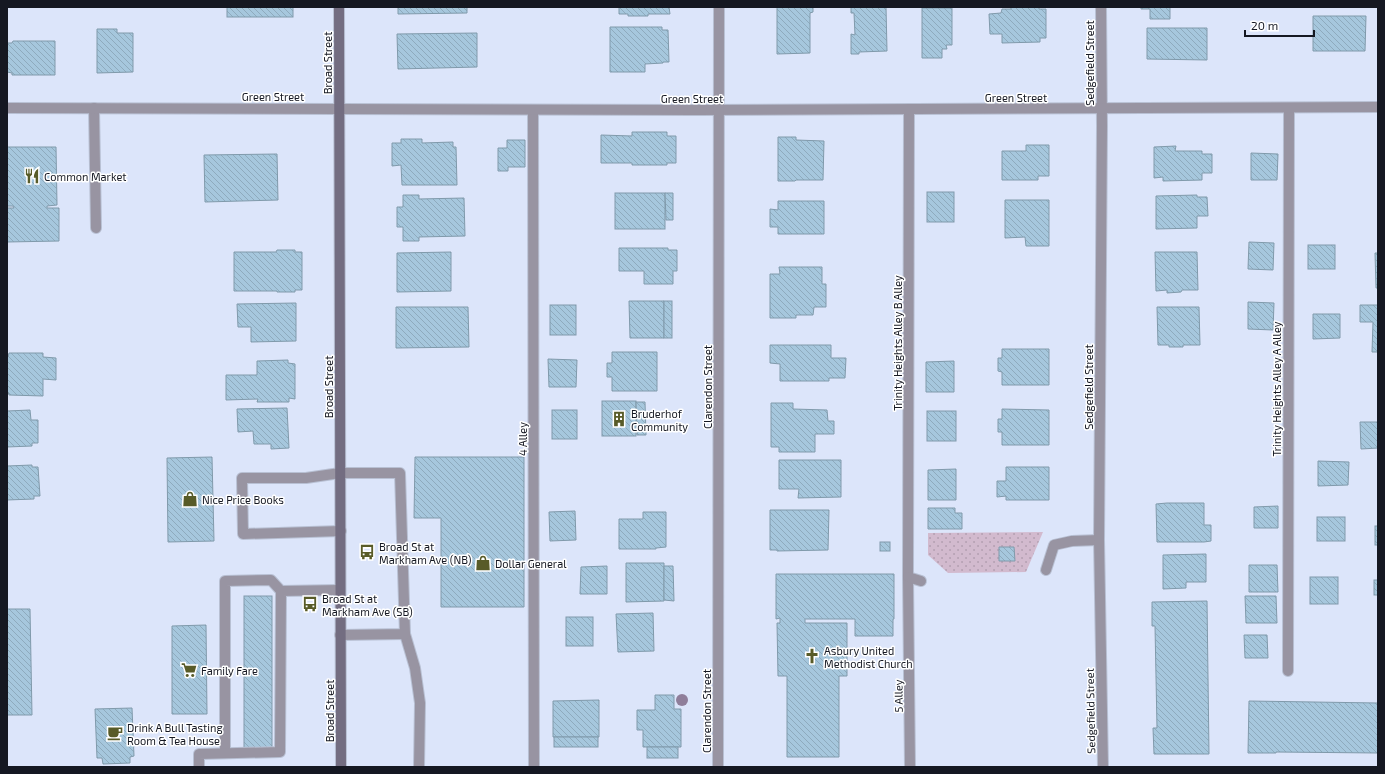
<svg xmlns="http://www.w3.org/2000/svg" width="1385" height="774" font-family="'Exo 2',sans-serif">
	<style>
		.grass { fill: url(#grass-dots) }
		.building { fill: url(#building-back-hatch); stroke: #809aab }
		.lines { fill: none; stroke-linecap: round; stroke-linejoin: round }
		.lane-casing { stroke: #b8c0d3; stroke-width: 12 }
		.street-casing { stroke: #b8c0d3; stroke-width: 12 }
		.secondary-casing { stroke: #b8c0d3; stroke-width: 12 }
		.lane { stroke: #9894a2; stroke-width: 10 }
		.street { stroke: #9894a2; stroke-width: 10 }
		.secondary { stroke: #736d81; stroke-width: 10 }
		.tree { fill: #8f7e9a }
		.labels { text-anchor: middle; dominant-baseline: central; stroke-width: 3; stroke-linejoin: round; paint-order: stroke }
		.street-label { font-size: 11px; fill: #151822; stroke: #fff }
		.poi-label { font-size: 11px; fill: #151822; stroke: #fff; text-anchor: start }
	</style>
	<defs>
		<pattern id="grass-dots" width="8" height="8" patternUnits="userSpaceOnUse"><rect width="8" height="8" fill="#d2bace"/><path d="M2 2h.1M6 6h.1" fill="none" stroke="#b39fb1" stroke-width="1.8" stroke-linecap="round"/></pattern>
		<pattern id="building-back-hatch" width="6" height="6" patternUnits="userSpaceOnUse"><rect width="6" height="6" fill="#a6c7dd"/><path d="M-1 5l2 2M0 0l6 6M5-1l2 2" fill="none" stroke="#8eaabd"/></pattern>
	</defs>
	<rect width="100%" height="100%" fill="#dce5fa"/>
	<polygon class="grass" points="1043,532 1026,572 948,573 928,555 928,533"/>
	<g class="building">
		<rect x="227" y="7" width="66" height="10"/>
		<polygon points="398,7 467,7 467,13 398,14"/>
		<polygon points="619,7 669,7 670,14 648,14 648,16 628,16 628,14 619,14"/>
		<polygon points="777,7 813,7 813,12 810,13 810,53 777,54"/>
		<polygon points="851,7 886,7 887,51 859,52 859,54 851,54 851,34 855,35 854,13 851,13"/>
		<polygon points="1011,7 1039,7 1039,9 1046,9 1046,38 1040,38 1040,42 1002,43 1002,34 990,34 989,14 1001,13 1002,9 1011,9"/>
		<polygon points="1141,7 1170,7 1170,19 1150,19 1150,9 1141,9"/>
		<polygon points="922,8 952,8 952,45 946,45 947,49 942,49 942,58 922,58"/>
		<polygon points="1313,16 1366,16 1365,51 1313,51"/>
		<polygon points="610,27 662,27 662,30 668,30 669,62 663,62 663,63 645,64 645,72 610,72"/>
		<polygon points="1147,28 1207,28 1207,60 1147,59"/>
		<polygon points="97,29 117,29 117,33 133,33 133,72 97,73"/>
		<polygon points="477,33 477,67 398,69 397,34"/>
		<polygon points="13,41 55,41 55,75 12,75 12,73 7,72 7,43 12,43"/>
		<polygon points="632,132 667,132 667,136 676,136 676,163 667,163 667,165 632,165 632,163 601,163 601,135 632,136"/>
		<polygon points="778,137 796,137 796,140 824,141 823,180 796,180 795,181 778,181"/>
		<polygon points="401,139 422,139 422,143 453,142 453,147 456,147 457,185 402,185 401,165 392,166 392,143 401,143"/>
		<polygon points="507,140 525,140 525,167 508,167 508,171 498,171 498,148 507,148"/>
		<polygon points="1026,145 1049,145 1049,176 1038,176 1038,180 1002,180 1002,151 1026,151"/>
		<polygon points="1176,146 1175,151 1202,151 1202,154 1212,154 1212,173 1202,173 1202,180 1163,181 1163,177 1154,178 1154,147"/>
		<polygon points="7,147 56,147 57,205 47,206 47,208 59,208 59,241 7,242 7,208 14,208 13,206 7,206"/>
		<polygon points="1251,153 1278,154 1277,180 1251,180"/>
		<polygon points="277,154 278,200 205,202 204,155"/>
		<rect x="927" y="192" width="27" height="30"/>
		<rect x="615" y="193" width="50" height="36"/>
		<polygon points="665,193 673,193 673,220 666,220"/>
		<polygon points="403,195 419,195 419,199 464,198 465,236 419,237 419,241 403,241 403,227 397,227 397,207 403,207"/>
		<polygon points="1197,195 1197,197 1207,197 1208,216 1197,216 1197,228 1156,229 1156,196"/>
		<polygon points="1005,200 1049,200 1049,246 1026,246 1025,237 1005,238"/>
		<polygon points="778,201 824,201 824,234 778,234 778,227 770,227 770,209 778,210"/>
		<polygon points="1249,242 1274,243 1273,270 1248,269"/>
		<rect x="1308" y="245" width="27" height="24"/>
		<polygon points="619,248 668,248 668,250 677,250 677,271 673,271 673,284 644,284 644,271 619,271"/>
		<polygon points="277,250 295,250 295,252 302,252 302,290 295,290 295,292 277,292 277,291 234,291 234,252 276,252"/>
		<polygon points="451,252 451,291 397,292 397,253"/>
		<polygon points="1155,252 1197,252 1198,290 1182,290 1181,292 1167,293 1167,290 1156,291"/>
		<polygon points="1375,253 1378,253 1378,288 1376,288"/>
		<polygon points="779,267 822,267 822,284 826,284 826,307 814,307 813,315 796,315 796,318 770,318 770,274 780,274"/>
		<polygon points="629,301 664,301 664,338 630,338"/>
		<rect x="664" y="301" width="8" height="37"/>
		<polygon points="1248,302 1274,303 1273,330 1248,329"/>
		<polygon points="296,303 296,341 251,342 251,327 238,327 237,304"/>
		<rect x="550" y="305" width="26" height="30"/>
		<polygon points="1360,305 1378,305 1378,352 1372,352 1373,322 1360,322"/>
		<polygon points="396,307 468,307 469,347 396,348"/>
		<polygon points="1157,307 1199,307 1200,345 1183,345 1183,347 1169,347 1169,345 1158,345"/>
		<polygon points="1313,314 1340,314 1340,338 1313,339"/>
		<polygon points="770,345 831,345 831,358 846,358 845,378 829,378 829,381 780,381 780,364 770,363"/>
		<polygon points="1002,349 1049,349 1049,385 1002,385 1002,372 998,371 998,358 1002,358"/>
		<polygon points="612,352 657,352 657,391 612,391 612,377 607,377 607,363 612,363"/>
		<polygon points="9,353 43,353 43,357 56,358 56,380 43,379 43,396 9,395 8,392 7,392 7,357 8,357"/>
		<polygon points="548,359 577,360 576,387 549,387"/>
		<polygon points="288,360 288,363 295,364 295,399 289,398 289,402 257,402 258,399 226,400 226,375 257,375 257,361"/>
		<polygon points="954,361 954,392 926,392 926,362"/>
		<rect x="602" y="401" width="34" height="35"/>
		<polygon points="636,402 645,402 646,435 637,435"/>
		<polygon points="771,403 793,403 793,409 827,410 828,421 834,421 834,434 815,434 815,452 779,452 779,447 771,447"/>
		<polygon points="287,408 289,448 271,449 271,444 254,444 253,431 238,432 237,409"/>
		<polygon points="1002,409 1049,410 1049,445 1002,445 1002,432 998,432 998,419 1002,419"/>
		<polygon points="30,410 31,420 38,420 38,443 32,443 32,446 7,447 7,411"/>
		<rect x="552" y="410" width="25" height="29"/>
		<rect x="927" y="411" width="29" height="30"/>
		<polygon points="1360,422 1378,422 1378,448 1361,449"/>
		<polygon points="212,457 214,541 168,542 167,458"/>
		<polygon points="415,457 524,457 524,607 441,607 441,518 414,518"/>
		<polygon points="779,460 841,460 841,497 798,498 799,489 779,489"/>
		<polygon points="1318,461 1349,462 1348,485 1318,486"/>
		<polygon points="32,465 32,467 38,467 40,496 34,496 34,499 7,500 7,466"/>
		<polygon points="1006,467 1049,467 1049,500 1006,500 1006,496 997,497 997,481 1006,481"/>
		<polygon points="956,469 956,500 928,500 928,470"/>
		<polygon points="1167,503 1204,503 1204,525 1211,525 1211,541 1204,542 1157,542 1156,504"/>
		<polygon points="1278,506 1278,528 1254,528 1254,507"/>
		<polygon points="928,508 955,508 955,513 962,513 962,529 928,529"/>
		<polygon points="770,510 829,510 828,550 777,551 777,550 770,550"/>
		<polygon points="575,511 576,540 550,541 549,512"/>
		<polygon points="643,512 666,512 666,547 656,548 656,549 619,549 619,519 643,519"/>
		<rect x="1317" y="517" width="28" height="24"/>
		<rect x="1375" y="526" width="3" height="19"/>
		<rect x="880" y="542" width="10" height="9"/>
		<polygon points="999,547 1014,547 1015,561 999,561"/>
		<polygon points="1206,554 1206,582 1186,582 1186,588 1163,589 1163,555"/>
		<polygon points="626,563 664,563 664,601 626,602"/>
		<polygon points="1249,565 1277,565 1278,592 1249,592"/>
		<polygon points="607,566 607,594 580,594 581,567"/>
		<polygon points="664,566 673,566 674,601 664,600"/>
		<polygon points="776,574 894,574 894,619 893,619 893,636 855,636 855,619 805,619 805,623 847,623 847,676 839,676 839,757 787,757 787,676 778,676 777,623 780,623 780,618 776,619"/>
		<rect x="1310" y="577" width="28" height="27"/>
		<rect x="1374" y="580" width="4" height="15"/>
		<rect x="244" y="596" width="28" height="153"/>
		<polygon points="1245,596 1276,596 1277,623 1246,623"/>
		<polygon points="1207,601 1209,754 1154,754 1153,728 1157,728 1155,626 1152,626 1152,602"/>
		<polygon points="7,609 30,609 32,715 7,715"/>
		<polygon points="653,613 654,651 618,652 616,614"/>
		<rect x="566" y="617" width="27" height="29"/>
		<polygon points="206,625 207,714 172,714 172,626"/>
		<polygon points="1244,635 1267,635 1268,658 1245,658"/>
		<polygon points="655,695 674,695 674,709 681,709 681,747 643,747 643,730 637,730 637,710 655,710"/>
		<polygon points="599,700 599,737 553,737 553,701"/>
		<polygon points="1249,701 1378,703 1378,753 1276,752 1276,753 1248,753"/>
		<polygon points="132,708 134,756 130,757 130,763 103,764 102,758 97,758 95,709"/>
		<rect x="554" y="737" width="44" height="10"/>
		<rect x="647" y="747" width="31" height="11"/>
	</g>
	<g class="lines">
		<defs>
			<g id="lane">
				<polyline points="94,108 96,228"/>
				<polyline points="909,109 908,577 910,767"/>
				<polyline points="533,110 534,767"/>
				<polyline points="1046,570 1054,545 1072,541 1099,540"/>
				<polyline points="908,577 921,581"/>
				<polyline points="405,634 415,668 420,703 419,767"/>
				<polyline points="340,635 405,634 400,473 340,473 306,478 242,478 243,534 341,531"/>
				<polyline points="1288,671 1289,108"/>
				<polyline points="225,753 225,581 271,580 281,591"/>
				<polyline points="199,767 199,754 280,752 281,591 340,590"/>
			</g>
			<g id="street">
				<polyline points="1101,7 1102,126 1099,540 1103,767"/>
				<polyline points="7,108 696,110 1378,107"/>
				<polyline points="718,767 719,7"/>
			</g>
			<polyline id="secondary" points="339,7 341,767"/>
		</defs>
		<use href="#lane" class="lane-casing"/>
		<use href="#street" class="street-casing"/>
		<use href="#secondary" class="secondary-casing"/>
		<use href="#lane" class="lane"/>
		<use href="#street" class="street"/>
		<use href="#secondary" class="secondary"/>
	</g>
	<circle class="tree" cx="682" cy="700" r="6"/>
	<defs>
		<symbol id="restaurant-bare" viewBox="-9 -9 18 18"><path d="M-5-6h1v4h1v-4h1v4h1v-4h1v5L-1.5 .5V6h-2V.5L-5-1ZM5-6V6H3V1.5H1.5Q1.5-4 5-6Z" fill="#585b28" stroke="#fff" stroke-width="2.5" paint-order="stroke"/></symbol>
		<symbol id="building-bare" viewBox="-9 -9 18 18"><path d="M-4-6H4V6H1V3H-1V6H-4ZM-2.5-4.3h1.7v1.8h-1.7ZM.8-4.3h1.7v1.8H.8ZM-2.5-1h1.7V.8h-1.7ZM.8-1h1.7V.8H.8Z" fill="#585b28" stroke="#fff" stroke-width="2.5" paint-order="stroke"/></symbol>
		<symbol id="shop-bare" viewBox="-9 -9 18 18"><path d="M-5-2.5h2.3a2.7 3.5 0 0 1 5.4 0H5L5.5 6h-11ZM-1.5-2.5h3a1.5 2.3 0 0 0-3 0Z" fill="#585b28" stroke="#fff" stroke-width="2.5" paint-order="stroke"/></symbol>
		<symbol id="bus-bare" viewBox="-9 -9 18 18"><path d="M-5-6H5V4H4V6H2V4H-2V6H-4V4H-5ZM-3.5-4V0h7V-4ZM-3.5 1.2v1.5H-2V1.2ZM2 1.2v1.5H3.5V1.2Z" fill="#585b28" stroke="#fff" stroke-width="2.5" paint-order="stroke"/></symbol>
		<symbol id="church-bare" viewBox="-9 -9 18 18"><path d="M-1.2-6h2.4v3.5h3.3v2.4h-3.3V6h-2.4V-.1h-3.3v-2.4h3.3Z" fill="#585b28" stroke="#fff" stroke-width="2.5" paint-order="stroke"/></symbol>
		<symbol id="supermarket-bare" viewBox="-9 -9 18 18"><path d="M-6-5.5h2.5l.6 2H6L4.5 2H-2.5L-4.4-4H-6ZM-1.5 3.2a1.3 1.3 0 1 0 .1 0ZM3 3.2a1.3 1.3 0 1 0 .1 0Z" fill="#585b28" stroke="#fff" stroke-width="2.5" paint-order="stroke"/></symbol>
		<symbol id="cafe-bare" viewBox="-9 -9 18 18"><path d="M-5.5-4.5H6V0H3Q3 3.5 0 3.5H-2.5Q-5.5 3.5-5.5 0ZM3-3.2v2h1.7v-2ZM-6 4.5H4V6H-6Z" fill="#585b28" stroke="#fff" stroke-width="2.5" paint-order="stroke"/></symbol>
	</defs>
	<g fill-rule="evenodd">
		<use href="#restaurant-bare" x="21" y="165" width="22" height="22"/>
		<use href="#building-bare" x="608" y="408" width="22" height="22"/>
		<use href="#shop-bare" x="179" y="488" width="22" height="22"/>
		<use href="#bus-bare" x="356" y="541" width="22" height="22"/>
		<use href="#shop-bare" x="472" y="552" width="22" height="22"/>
		<use href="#bus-bare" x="299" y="593" width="22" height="22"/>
		<use href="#church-bare" x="801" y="645" width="22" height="22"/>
		<use href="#supermarket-bare" x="178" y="659" width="22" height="22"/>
		<use href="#cafe-bare" x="104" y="722" width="22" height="22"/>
	</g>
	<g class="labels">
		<g class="street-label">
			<text transform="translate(327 63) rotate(-90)">Broad Street</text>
			<text transform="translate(1089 63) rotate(-90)">Sedgefield Street</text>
			<text x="273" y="96">Green Street</text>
			<text x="1016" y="97">Green Street</text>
			<text x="692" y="98">Green Street</text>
			<text transform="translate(897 343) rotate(-90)">Trinity Heights Alley B Alley</text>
			<text transform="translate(328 387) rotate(-90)">Broad Street</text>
			<text transform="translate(707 387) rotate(-90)">Clarendon Street</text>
			<text transform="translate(1088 387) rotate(-90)">Sedgefield Street</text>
			<text transform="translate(1276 389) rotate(-90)">Trinity Heights Alley A Alley</text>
			<text transform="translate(522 439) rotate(-90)">4 Alley</text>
			<text transform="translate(898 696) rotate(-91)">5 Alley</text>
			<text transform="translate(329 711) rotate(-90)">Broad Street</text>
			<text transform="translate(706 711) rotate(-90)">Clarendon Street</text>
			<text transform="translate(1090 711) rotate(-91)">Sedgefield Street</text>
		</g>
		<g class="poi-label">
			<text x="44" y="176">Common Market</text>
			<text x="631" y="413">Bruderhof<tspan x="631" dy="13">Community</tspan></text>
			<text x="202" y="499">Nice Price Books</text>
			<text x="379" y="546">Broad St at<tspan x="379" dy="13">Markham Ave (NB)</tspan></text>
			<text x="495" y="563">Dollar General</text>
			<text x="322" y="598">Broad St at<tspan x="322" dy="13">Markham Ave (SB)</tspan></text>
			<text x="824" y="650">Asbury United<tspan x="824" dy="13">Methodist Church</tspan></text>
			<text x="201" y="670">Family Fare</text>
			<text x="127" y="727">Drink A Bull Tasting<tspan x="127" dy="13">Room &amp; Tea House</tspan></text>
		</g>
	</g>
	<rect width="1385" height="774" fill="none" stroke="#151822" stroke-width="16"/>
	<path d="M1245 30v6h69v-6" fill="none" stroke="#151822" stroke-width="2"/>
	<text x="1251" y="30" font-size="12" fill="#151822" stroke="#ffffff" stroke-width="3" paint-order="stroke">20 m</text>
</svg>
